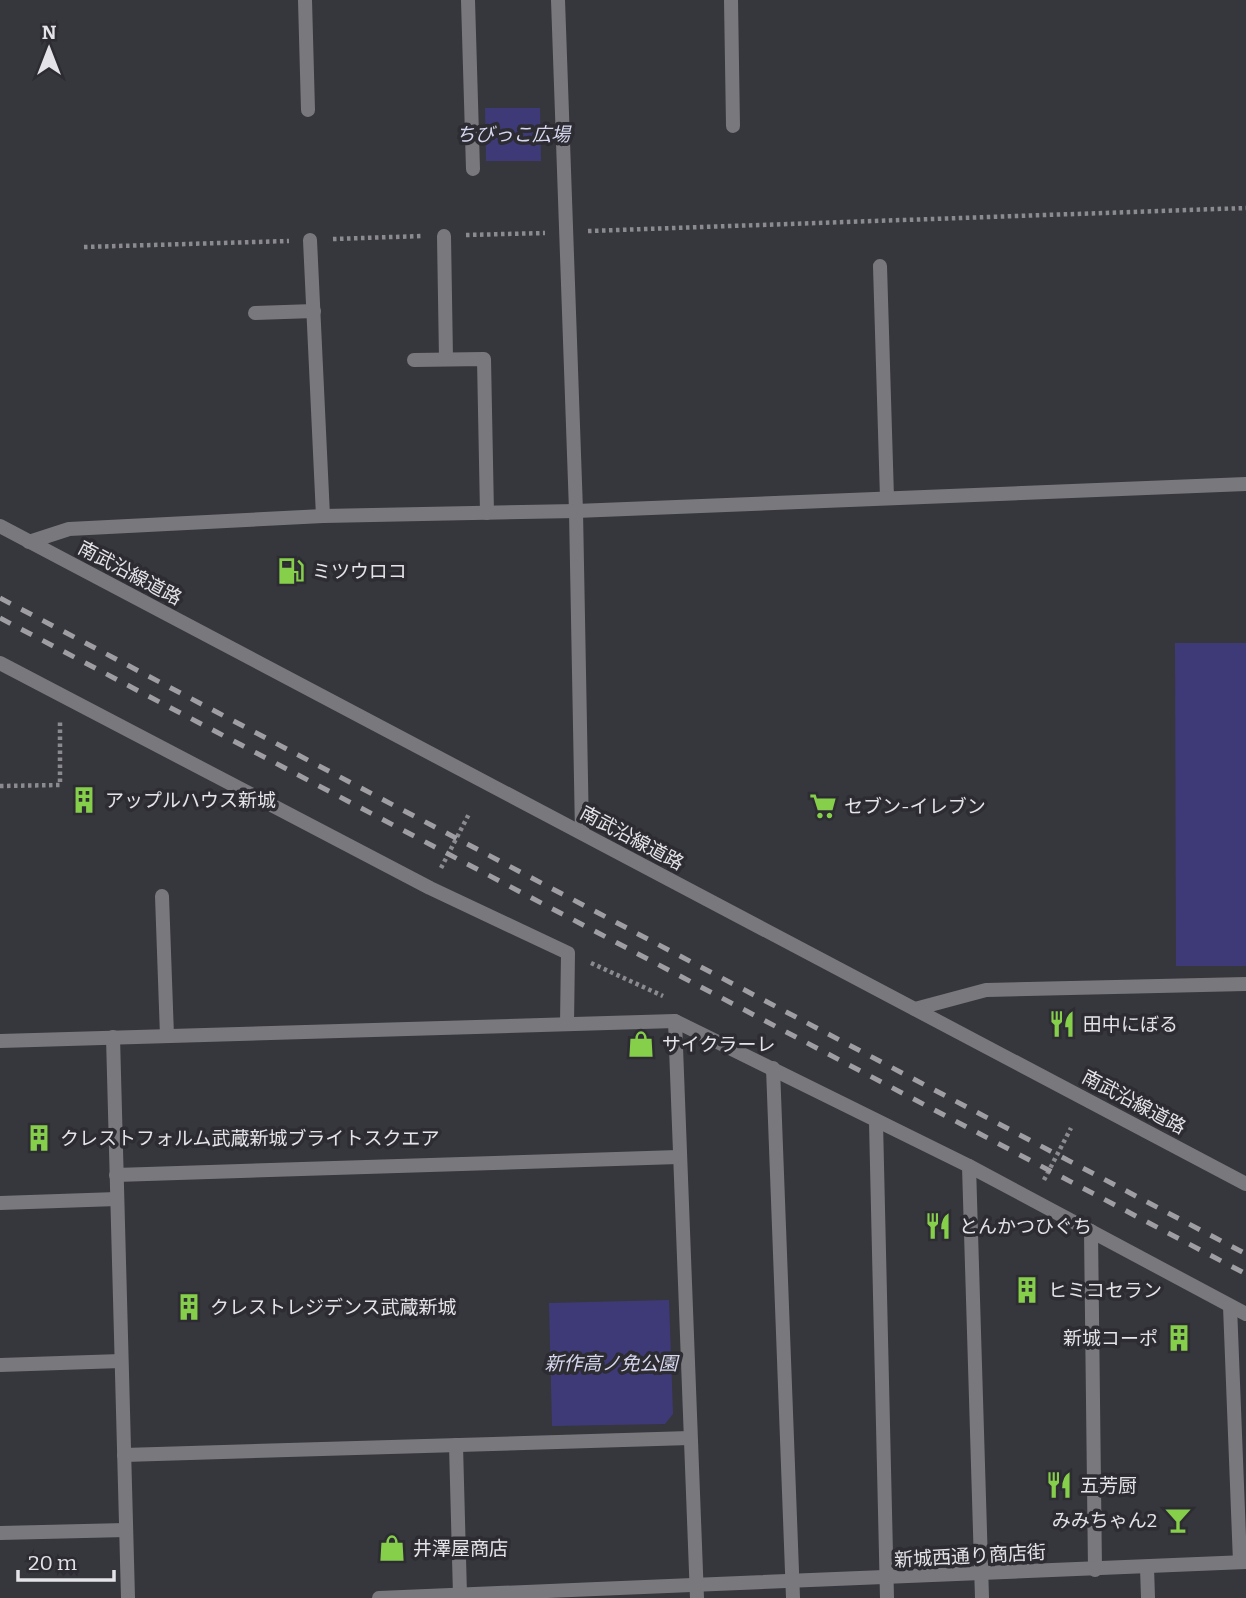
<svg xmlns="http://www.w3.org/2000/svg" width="1246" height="1598" font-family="Bitter,'Noto Sans JP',serif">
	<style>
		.green { fill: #3e3a77 }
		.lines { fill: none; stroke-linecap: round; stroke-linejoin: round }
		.path { stroke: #8a8a90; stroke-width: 4.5; stroke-dasharray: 3.5 3.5; stroke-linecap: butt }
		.service { stroke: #79797d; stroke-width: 14 }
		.minor { stroke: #79797d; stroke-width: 14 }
		.tertiary { stroke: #79797d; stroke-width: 14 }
		.rail { stroke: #9e9ea3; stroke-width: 5; stroke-dasharray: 12 12; stroke-linecap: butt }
		.labels { text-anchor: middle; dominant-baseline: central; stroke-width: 7; stroke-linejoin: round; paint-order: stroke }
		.park-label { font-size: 19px; font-style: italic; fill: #d7d8ef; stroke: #2c2c32 }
		.poi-label { font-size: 19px; fill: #e4e4e8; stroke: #2c2c32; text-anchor: start }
		.street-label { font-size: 19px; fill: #e4e4e8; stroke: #2c2c32 }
	</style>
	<rect width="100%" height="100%" fill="#36363d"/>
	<g class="green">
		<polygon points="485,108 540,108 541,161 486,161"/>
		<polygon points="1175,643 1246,643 1246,966 1176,966"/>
		<polygon points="669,1300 673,1414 665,1424 552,1426 549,1303"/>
	</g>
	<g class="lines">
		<g class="path">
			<polyline points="588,231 1246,208"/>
			<polyline points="466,235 545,233"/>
			<polyline points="333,239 422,236"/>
			<polyline points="84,247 289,241"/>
			<polyline points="0,786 60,785 60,720"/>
			<polyline points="441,868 470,812"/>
			<polyline points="591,963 663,996"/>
			<polyline points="1044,1180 1071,1128"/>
		</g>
		<g class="service">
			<polyline points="305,0 308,110"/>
			<polyline points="468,0 473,169"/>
			<polyline points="731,0 733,126"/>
			<polyline points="444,236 446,359"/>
			<polyline points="310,240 323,516"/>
			<polyline points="880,266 887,498"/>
			<polyline points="255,313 314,311"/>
			<polyline points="414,360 484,359 487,513"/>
			<polyline points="162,896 167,1036"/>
		</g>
		<g class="minor">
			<polyline points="558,0 576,511 582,833"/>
			<polyline points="29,542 69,529 323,516 576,511 1246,484"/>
			<polyline points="0,663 430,888 568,953 567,1024"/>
			<polyline points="915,1009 986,990 1246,984"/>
			<polyline points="675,1021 697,1598"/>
			<polyline points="113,1037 128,1598"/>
			<polyline points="0,1041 675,1021 969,1166 1246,1314"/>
			<polyline points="773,1068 793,1598"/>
			<polyline points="876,1122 887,1598"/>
			<polyline points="969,1166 982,1598"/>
			<polyline points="116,1175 678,1157"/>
			<polyline points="0,1203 117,1199"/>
			<polyline points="1091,1231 1095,1570"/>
			<polyline points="1230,1306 1240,1562"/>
			<polyline points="0,1365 121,1361"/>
			<polyline points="456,1445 460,1595"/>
			<polyline points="124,1455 690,1438"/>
			<polyline points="0,1533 126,1530"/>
			<polyline points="1147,1567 1148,1598"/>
			<polyline points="379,1598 1246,1562"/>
		</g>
		<polyline class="tertiary" points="0,526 1246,1184"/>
		<g class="rail">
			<polyline points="0,598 1246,1254"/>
			<polyline points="0,618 1246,1274"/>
		</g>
	</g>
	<defs>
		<symbol id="fuel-bare" viewBox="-9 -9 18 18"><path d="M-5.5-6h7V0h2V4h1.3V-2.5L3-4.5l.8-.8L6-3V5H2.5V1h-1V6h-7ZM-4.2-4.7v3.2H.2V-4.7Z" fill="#86cf4b" stroke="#2c2c32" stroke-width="2.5" paint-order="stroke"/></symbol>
		<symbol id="building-bare" viewBox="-9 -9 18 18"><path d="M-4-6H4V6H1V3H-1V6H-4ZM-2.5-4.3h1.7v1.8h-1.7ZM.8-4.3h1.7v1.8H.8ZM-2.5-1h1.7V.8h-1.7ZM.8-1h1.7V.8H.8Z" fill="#86cf4b" stroke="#2c2c32" stroke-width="2.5" paint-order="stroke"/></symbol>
		<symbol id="supermarket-bare" viewBox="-9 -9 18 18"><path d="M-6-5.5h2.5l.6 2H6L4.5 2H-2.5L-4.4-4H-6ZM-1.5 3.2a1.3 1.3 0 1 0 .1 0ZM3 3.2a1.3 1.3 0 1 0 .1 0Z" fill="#86cf4b" stroke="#2c2c32" stroke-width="2.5" paint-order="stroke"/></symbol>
		<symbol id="restaurant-bare" viewBox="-9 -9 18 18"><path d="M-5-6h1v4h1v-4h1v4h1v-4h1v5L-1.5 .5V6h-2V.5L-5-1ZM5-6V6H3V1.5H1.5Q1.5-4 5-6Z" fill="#86cf4b" stroke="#2c2c32" stroke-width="2.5" paint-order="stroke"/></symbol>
		<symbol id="shop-bare" viewBox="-9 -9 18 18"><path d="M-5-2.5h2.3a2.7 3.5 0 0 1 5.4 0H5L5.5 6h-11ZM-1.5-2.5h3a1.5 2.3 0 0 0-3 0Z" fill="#86cf4b" stroke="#2c2c32" stroke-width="2.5" paint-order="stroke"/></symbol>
		<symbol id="bar-bare" viewBox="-9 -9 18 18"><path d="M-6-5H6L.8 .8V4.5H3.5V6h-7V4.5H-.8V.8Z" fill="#86cf4b" stroke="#2c2c32" stroke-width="2.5" paint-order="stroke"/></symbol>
	</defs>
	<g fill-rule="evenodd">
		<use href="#fuel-bare" x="272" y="552" width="38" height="38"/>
		<use href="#building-bare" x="65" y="781" width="38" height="38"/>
		<use href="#supermarket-bare" x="804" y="787" width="38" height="38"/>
		<use href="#restaurant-bare" x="1043" y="1005" width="38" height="38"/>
		<use href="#shop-bare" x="622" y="1025" width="38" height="38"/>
		<use href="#building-bare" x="20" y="1119" width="38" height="38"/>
		<use href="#restaurant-bare" x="919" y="1207" width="38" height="38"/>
		<use href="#building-bare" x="1008" y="1271" width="38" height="38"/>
		<use href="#building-bare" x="170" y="1288" width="38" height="38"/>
		<use href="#building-bare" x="1160" y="1319" width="38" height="38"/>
		<use href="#restaurant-bare" x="1040" y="1466" width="38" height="38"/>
		<use href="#bar-bare" x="1159" y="1501" width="38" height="38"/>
		<use href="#shop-bare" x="373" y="1529" width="38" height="38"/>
	</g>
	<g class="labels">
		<g class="park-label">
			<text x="513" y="134">ちびっこ広場</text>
			<text x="611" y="1363">新作高ノ免公園</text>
		</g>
		<g class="poi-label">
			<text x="312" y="571">ミツウロコ</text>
			<text x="105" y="800">アップルハウス新城</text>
			<text x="844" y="806">セブン-イレブン</text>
			<text x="1083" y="1024">田中にぼる</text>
			<text x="662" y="1044">サイクラーレ</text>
			<text x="60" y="1138">クレストフォルム武蔵新城ブライトスクエア</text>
			<text x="959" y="1226">とんかつひぐち</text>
			<text x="1048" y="1290">ヒミコセラン</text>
			<text x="210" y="1307">クレストレジデンス武蔵新城</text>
			<text x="1158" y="1338" text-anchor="end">新城コーポ</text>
			<text x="1080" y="1485">五芳厨</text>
			<text x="1157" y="1520" text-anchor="end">みみちゃん2</text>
			<text x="413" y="1548">井澤屋商店</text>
		</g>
		<g class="street-label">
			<text transform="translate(130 573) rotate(28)">南武沿線道路</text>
			<text transform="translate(632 838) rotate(28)">南武沿線道路</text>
			<text transform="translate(1134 1102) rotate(28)">南武沿線道路</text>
			<text transform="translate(970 1556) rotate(-3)">新城西通り商店街</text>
		</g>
	</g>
	<g transform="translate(49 49)" stroke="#2c2c32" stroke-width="5" paint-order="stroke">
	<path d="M0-5L12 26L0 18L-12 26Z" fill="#e4e4e8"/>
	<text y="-10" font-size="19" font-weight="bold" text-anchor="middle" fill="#e4e4e8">N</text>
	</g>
	<path d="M18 1570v10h96v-10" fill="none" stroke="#e4e4e8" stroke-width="3.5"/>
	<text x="28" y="1570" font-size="21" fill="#e4e4e8" stroke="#2c2c32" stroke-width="5" paint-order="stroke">20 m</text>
</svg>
